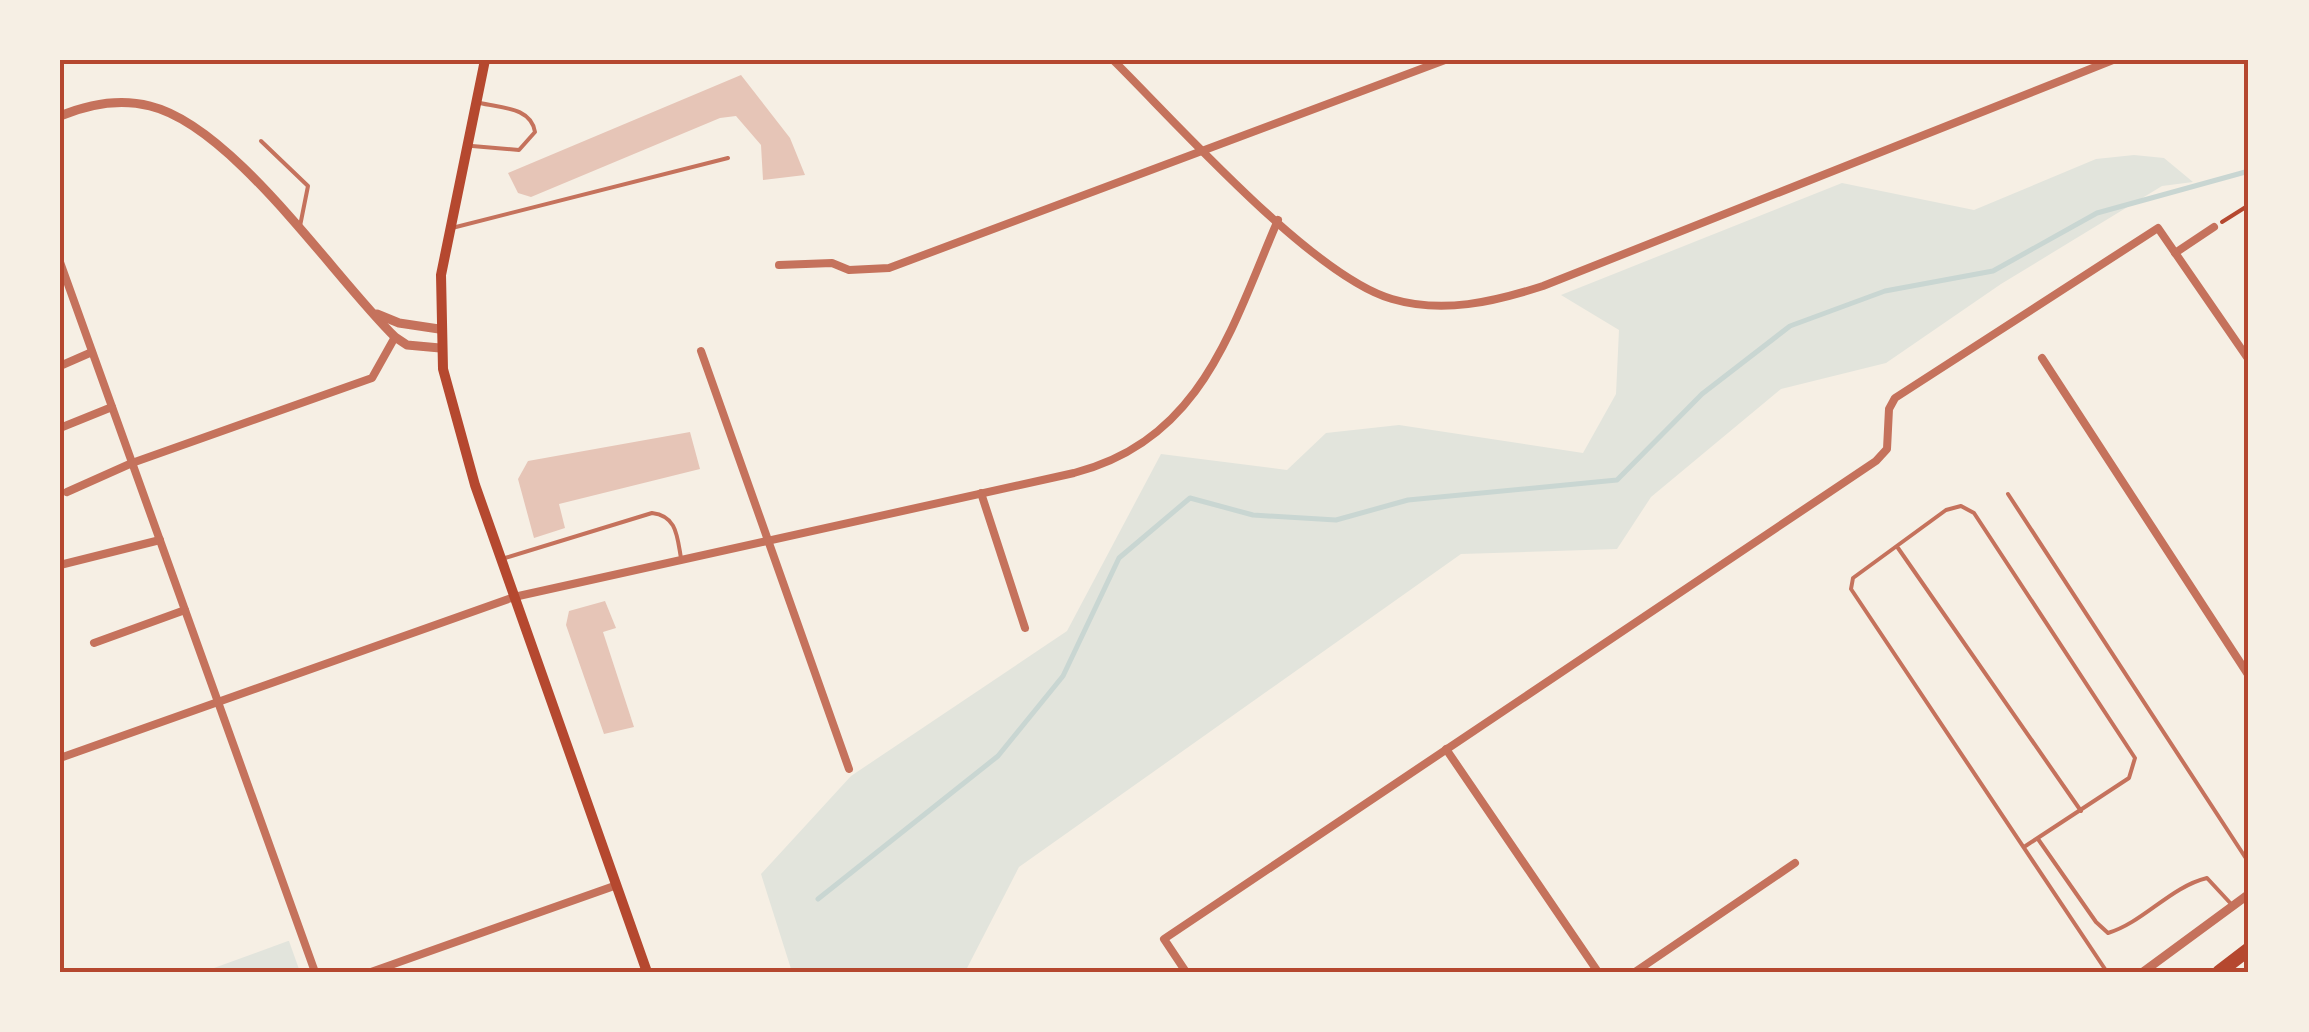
<svg xmlns="http://www.w3.org/2000/svg" width="2309" height="1032" font-family="'Fira Sans',sans-serif">
	<style>
		.green { fill: #e2e4dc }
		.lines { fill: none; stroke-linecap: round; stroke-linejoin: round }
		.stream { stroke: #c9d6d2; stroke-width: 5 }
		.building { fill: #e6c5b7 }
		.path { stroke: #b5482f; stroke-width: 4 }
		.service { stroke: #c5725c; stroke-width: 4 }
		.minor { stroke: #c5725c; stroke-width: 8 }
		.tertiary { stroke: #c5725c; stroke-width: 9 }
		.secondary { stroke: #b5482f; stroke-width: 10 }
		.motorway { stroke: #b5482f; stroke-width: 14 }
		.neatline { fill: none; stroke: #b5482f; stroke-width: 4 }
	</style>
	<rect width="100%" height="100%" fill="#f6efe4"/>
	<g class="green">
		<polygon points="2134,155 2164,158 2193,182 2162,186 2001,284 1886,363 1781,389 1651,497 1617,549 1461,554 1019,867 965,972 792,972 761,874 851,776 1067,631 1161,454 1287,470 1326,433 1399,425 1583,453 1616,394 1619,330 1561,295 1842,183 1974,210 2096,159"/>
		<polygon points="289,941 300,972 203,972 288,941"/>
	</g>
	<g class="lines">
		<polyline class="stream" points="818,899 998,756 1063,676 1119,558 1190,498 1253,515 1336,520 1408,500 1617,480 1702,394 1790,326 1885,291 1993,271 2097,213 2249,171"/>
	</g>
	<g class="building">
		<polygon points="741,75 790,138 805,175 763,180 761,145 736,116 720,118 531,197 518,193 508,173"/>
		<polygon points="690,432 700,469 559,504 565,528 534,538 518,479 528,461"/>
		<polygon points="605,601 616,628 603,632 634,727 604,734 566,625 569,611"/>
	</g>
	<g class="lines">
		<polyline class="path" points="2222,222 2249,205"/>
		<g class="service">
			<polyline points="261,141 308,186 300,226"/>
			<path d="M 472,146 L 519,150 L 535,132 C 531,107 501,108 480,103"/>
			<polyline points="452,228 728,158"/>
			<polyline points="2008,494 2249,863"/>
			<polyline points="1898,548 2081,811"/>
			<path d="M 505,558 L 652,513 C 677,516 677,536 681,558"/>
			<path d="M 2038,839 L 2096,922 L 2108,933 C 2144,922 2170,887 2207,878 L 2233,906"/>
			<polyline points="2024,847 2129,778 2135,758 1974,513 1961,506 1946,510 1853,578 1851,589 2107,972"/>
		</g>
		<g class="minor">
			<path d="M 1113,60 C 1176,122 1312,276 1392,299 C 1443,314 1493,302 1543,286 L 2113,60"/>
			<polyline points="2175,253 2214,227"/>
			<polyline points="60,262 315,972"/>
			<polyline points="779,265 832,263 849,270 889,268 1445,60"/>
			<polyline points="701,351 849,769"/>
			<polyline points="2042,358 2249,676"/>
			<polyline points="60,366 92,352"/>
			<polyline points="60,428 112,407"/>
			<polyline points="67,492 132,463 372,378 395,337"/>
			<polyline points="981,493 1025,628"/>
			<polyline points="60,565 160,540"/>
			<polyline points="94,643 185,610"/>
			<polyline points="1446,749 1598,972"/>
			<path d="M 60,758 L 514,597 L 1074,473 C 1202,440 1231,329 1278,220"/>
			<polyline points="371,972 617,885"/>
			<polyline points="1186,972 1164,939 1876,461 1887,449 1889,409 1895,398 2158,228 2249,360"/>
			<polyline points="1635,972 1795,863"/>
		</g>
		<g class="tertiary">
			<path d="M 60,116 C 89,104 119,98 150,106 C 233,126 333,276 395,337 L 407,345 L 440,348"/>
			<polyline points="377,314 399,323 439,329"/>
			<polyline points="2143,972 2249,894"/>
		</g>
		<polyline class="secondary" points="485,60 441,275 443,369 475,485 647,972"/>
		<polyline class="motorway" points="2219,972 2249,949"/>
	</g>
	<rect width="2309" height="1032" fill="none" stroke="#f6efe4" stroke-width="125"/>
	<rect x="62" y="62" width="2184" height="908" class="neatline"/>
</svg>
